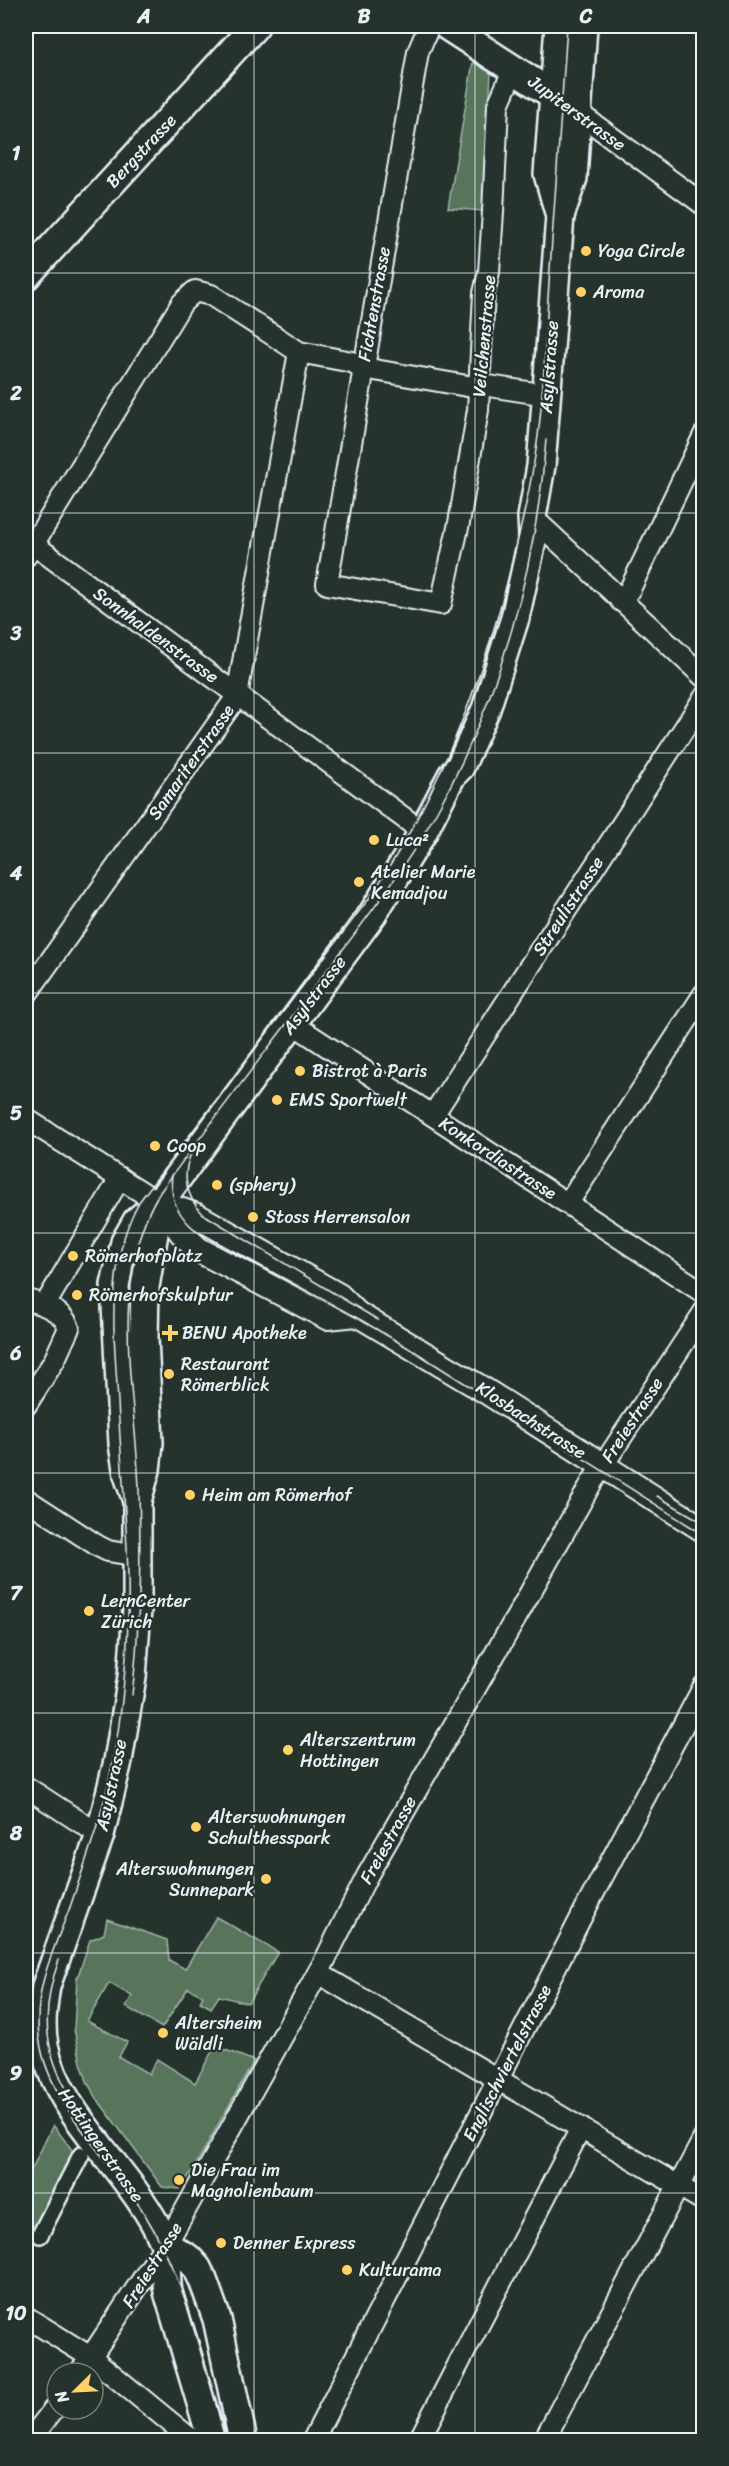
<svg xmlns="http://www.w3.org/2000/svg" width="729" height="2466" font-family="Sriracha,sans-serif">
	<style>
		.green { fill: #59755b; stroke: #a0b3aa; stroke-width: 1.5 }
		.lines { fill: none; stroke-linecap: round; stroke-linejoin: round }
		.pedestrian-casing { stroke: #e8f1f8; stroke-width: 20 }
		.minor-casing { stroke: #e8f1f8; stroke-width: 24 }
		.tertiary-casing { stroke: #e8f1f8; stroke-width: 28 }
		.secondary-casing { stroke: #e8f1f8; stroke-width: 32 }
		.pedestrian { stroke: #26332d; stroke-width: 15 }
		.minor { stroke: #26332d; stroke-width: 20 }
		.tertiary { stroke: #26332d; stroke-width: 24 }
		.secondary { stroke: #26332d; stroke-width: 27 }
		.tram { stroke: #e8f1f8; stroke-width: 1.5 }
		.grid { fill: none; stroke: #e8f1f8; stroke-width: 1.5; stroke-opacity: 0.55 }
		.poi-dot { fill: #ffd166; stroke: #26332d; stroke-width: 2 }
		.labels { text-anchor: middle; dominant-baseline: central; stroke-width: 4.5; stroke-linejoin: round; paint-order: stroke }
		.street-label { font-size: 18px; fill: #e8f1f8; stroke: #26332d }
		.poi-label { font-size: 18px; fill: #e8f1f8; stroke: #26332d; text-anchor: start }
		.neatline { fill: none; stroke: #e8f1f8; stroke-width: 2 }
		.grid-label { font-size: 20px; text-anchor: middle; font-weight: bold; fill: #e8f1f8 }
	</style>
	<rect width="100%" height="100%" fill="#26332d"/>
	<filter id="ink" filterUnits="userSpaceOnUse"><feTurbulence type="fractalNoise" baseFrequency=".0167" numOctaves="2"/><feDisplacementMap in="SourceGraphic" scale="12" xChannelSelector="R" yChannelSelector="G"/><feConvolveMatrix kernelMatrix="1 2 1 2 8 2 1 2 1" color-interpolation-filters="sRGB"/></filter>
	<g filter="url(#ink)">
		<g class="green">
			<polygon points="473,62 491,73 483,211 448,208"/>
			<polygon points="216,1917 278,1952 248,2003 219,1996 211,2008 200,2002 203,1996 188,1988 162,2028 126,2007 132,1996 109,1983 87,2021 127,2042 119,2057 149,2074 157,2059 195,2083 215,2046 254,2061 191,2173 179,2189 162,2187 98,2100 88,2084 81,2063 74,2029 76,1995 77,1979 90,1940 104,1934 107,1919 167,1940 169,1960 185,1969"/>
			<polygon points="53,2125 76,2155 35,2232 26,2227 26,2181"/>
		</g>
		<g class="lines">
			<defs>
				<polyline id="pedestrian" points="40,2235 81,2155"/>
				<g id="minor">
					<polyline points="429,26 418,52 327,584 441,604 459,523 478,410 484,293 489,272 493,212 498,105 514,68"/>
					<polyline points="577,112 704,205"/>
					<polyline points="532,517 704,677"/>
					<polyline points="33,544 423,832"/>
					<polyline points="26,556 182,303 195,291 211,295 299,352 352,362 363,368 467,386 489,386 547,395"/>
					<polyline points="621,601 630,589 704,435"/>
					<polyline points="26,995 238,695 239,684 299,352"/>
					<polyline points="293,1024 704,1293"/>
					<polyline points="433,1115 704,698"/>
					<polyline points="26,1119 159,1203"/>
					<polyline points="568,1203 704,994"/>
					<path d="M 26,1300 C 41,1303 64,1311 69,1328 L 54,1361 L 26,1405"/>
					<polyline points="45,1305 120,1178"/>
					<polyline points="26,1499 98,1546 108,1551 138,1556"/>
					<polyline points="26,1787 100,1835"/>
					<polyline points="318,1973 704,2201"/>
					<polyline points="26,2317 92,2358 192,2440"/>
					<polyline points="80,2373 168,2241 324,1962 367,1876 521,1609 592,1482 704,1312"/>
					<polyline points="30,2440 57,2405"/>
					<polyline points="313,2440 588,1904 704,1686"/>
					<polyline points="419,2440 581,2128"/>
					<polyline points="544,2440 704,2138"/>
				</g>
				<g id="tertiary">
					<polyline points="159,1203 197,1216 339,1296 357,1314 484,1390 704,1530"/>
					<polyline points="159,1203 186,1238 199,1250 327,1317 357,1314"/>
				</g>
				<g id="secondary">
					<polyline points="447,26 567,104"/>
					<polyline points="559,26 548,174 560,216"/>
					<polyline points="26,276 255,26"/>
					<polyline points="137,1501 146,1470 149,1443 144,1338 145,1287 159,1203"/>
					<polyline points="166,2245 188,2258 197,2268 203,2280 217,2319 243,2440"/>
					<path d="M 212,2440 L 168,2292 C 165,2278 168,2251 164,2242 C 135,2173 58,2118 44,2045 C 40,2025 43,2005 46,1986 L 100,1835 L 118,1761 L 132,1677 L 137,1609 L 137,1501 L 128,1475 L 123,1444 L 115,1285 L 125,1242 L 137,1221 L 159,1203 L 372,915 L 423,832 L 452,775 L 460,767 L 486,709 L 515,618 L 533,536 L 532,517 L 541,466 L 546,402 L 560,216 L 573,178 L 583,26"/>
				</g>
			</defs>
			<use href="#pedestrian" class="pedestrian-casing"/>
			<use href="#minor" class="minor-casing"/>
			<use href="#tertiary" class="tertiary-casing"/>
			<use href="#secondary" class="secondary-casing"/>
			<use href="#pedestrian" class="pedestrian"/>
			<use href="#minor" class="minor"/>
			<use href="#tertiary" class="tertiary"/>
			<use href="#secondary" class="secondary"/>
			<g class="tram">
				<path d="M 191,1154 C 181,1176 187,1198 203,1214 L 378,1320"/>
				<path d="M 172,1174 C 169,1198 179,1218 198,1232 L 359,1319 L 417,1353 L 704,1535"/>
				<polyline points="657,1496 704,1523"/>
				<path d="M 132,1695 C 140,1627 141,1559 139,1490 C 136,1394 107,1282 158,1195 C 212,1120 269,1048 324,974 C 364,922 405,869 437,811 C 500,698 536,568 546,440"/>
				<path d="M 59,1960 C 39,2014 44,2060 78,2107"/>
				<path d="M 225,2440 C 206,2362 187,2283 144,2213 C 112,2162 53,2108 41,2048 C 30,1999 51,1955 69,1910 C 79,1881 89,1852 98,1823 C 113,1773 121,1721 125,1669 C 134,1579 122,1490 118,1401 C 114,1333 105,1264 139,1202 L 370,897 C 439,794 480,688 511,568 C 521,527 531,486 537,443 C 544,396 545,346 548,298 C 554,207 561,116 567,26"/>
			</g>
		</g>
	</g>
	<path class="grid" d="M 254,26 L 254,2440M 475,26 L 475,2440M 26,273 L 704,273M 26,513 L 704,513M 26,753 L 704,753M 26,993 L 704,993M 26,1233 L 704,1233M 26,1473 L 704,1473M 26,1713 L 704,1713M 26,1953 L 704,1953M 26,2193 L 704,2193"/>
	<g class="poi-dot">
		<circle cx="586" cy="251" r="6"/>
		<circle cx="581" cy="292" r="6"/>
		<circle cx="374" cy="840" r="6"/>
		<circle cx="359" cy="882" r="6"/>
		<circle cx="300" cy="1071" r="6"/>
		<circle cx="277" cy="1100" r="6"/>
		<circle cx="155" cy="1146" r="6"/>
		<circle cx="217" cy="1185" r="6"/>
		<circle cx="253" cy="1217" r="6"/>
		<circle cx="73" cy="1256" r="6"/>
		<circle cx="77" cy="1295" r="6"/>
		<path d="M167 1324h6v6h6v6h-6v6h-6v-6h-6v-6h6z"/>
		<circle cx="169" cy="1374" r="6"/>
		<circle cx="190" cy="1495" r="6"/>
		<circle cx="89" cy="1611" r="6"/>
		<circle cx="288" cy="1750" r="6"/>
		<circle cx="196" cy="1827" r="6"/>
		<circle cx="266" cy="1879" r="6"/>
		<circle cx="163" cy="2033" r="6"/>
		<circle cx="179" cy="2180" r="6"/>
		<circle cx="221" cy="2243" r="6"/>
		<circle cx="347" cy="2270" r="6"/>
	</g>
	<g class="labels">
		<g class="street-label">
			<text transform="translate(577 113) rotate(36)">Jupiterstrasse</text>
			<text transform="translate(141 151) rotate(-47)">Bergstrasse</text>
			<text transform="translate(374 304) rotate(-80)">Fichtenstrasse</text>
			<text transform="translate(484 336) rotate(-85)">Veilchenstrasse</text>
			<text transform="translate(549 367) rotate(-86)">Asylstrasse</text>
			<text transform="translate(156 635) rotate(36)">Sonnhaldenstrasse</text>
			<text transform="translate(191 762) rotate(-55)">Samariterstrasse</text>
			<text transform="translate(568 906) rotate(-57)">Streulistrasse</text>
			<text transform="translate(314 995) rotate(-53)">Asylstrasse</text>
			<text transform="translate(498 1158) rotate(33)">Konkordiastrasse</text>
			<text transform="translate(531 1420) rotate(33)">Klosbachstrasse</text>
			<text transform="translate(632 1420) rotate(-57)">Freiestrasse</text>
			<text transform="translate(111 1785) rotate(-78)">Asylstrasse</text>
			<text transform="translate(388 1840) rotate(-61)">Freiestrasse</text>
			<text transform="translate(507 2063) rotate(-63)">Englischviertelstrasse</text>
			<text transform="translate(101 2145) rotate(55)">Hottingerstrasse</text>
			<text transform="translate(152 2265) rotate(-58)">Freiestrasse</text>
		</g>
		<g class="poi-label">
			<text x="598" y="251">Yoga Circle</text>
			<text x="593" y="292">Aroma</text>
			<text x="386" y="840">Luca²</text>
			<text x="371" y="872">Atelier Marie<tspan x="371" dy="21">Kemadjou</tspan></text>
			<text x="312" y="1071">Bistrot à Paris</text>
			<text x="289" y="1100">EMS Sportwelt</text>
			<text x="167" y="1146">Coop</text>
			<text x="229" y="1185">(sphery)</text>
			<text x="265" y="1217">Stoss Herrensalon</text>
			<text x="85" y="1256">Römerhofplatz</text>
			<text x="89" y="1295">Römerhofskulptur</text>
			<text x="182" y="1333">BENU Apotheke</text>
			<text x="181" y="1364">Restaurant<tspan x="181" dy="21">Römerblick</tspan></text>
			<text x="202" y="1495">Heim am Römerhof</text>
			<text x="101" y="1601">LernCenter<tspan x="101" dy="21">Zürich</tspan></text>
			<text x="300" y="1740">Alterszentrum<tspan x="300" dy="21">Hottingen</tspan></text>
			<text x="208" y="1817">Alterswohnungen<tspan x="208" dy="21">Schulthesspark</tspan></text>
			<text x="254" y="1869" text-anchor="end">Alterswohnungen<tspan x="254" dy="21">Sunnepark</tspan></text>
			<text x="175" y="2023">Altersheim<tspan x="175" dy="21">Wäldli</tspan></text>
			<text x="191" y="2170">Die Frau im<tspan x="191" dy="21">Magnolienbaum</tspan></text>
			<text x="233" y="2243">Denner Express</text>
			<text x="359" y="2270">Kulturama</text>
		</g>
	</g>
	<rect width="729" height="2466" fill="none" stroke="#26332d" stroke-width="66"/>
	<g transform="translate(75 2391) rotate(246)"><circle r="28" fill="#26332d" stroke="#747f7e" stroke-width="1.5"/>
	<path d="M0-4.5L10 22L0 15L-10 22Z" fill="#ffd166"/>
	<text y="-9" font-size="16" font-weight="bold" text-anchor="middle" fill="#e8f1f8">N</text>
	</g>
	<rect x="33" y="33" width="663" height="2400" class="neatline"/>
	<g class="grid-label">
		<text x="144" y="23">A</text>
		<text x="364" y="23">B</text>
		<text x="586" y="23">C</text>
		<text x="16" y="160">1</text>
		<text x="16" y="400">2</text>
		<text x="16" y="640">3</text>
		<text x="16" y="880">4</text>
		<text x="16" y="1120">5</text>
		<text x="16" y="1360">6</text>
		<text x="16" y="1600">7</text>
		<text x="16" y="1840">8</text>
		<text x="16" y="2080">9</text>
		<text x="16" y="2320">10</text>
	</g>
</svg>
